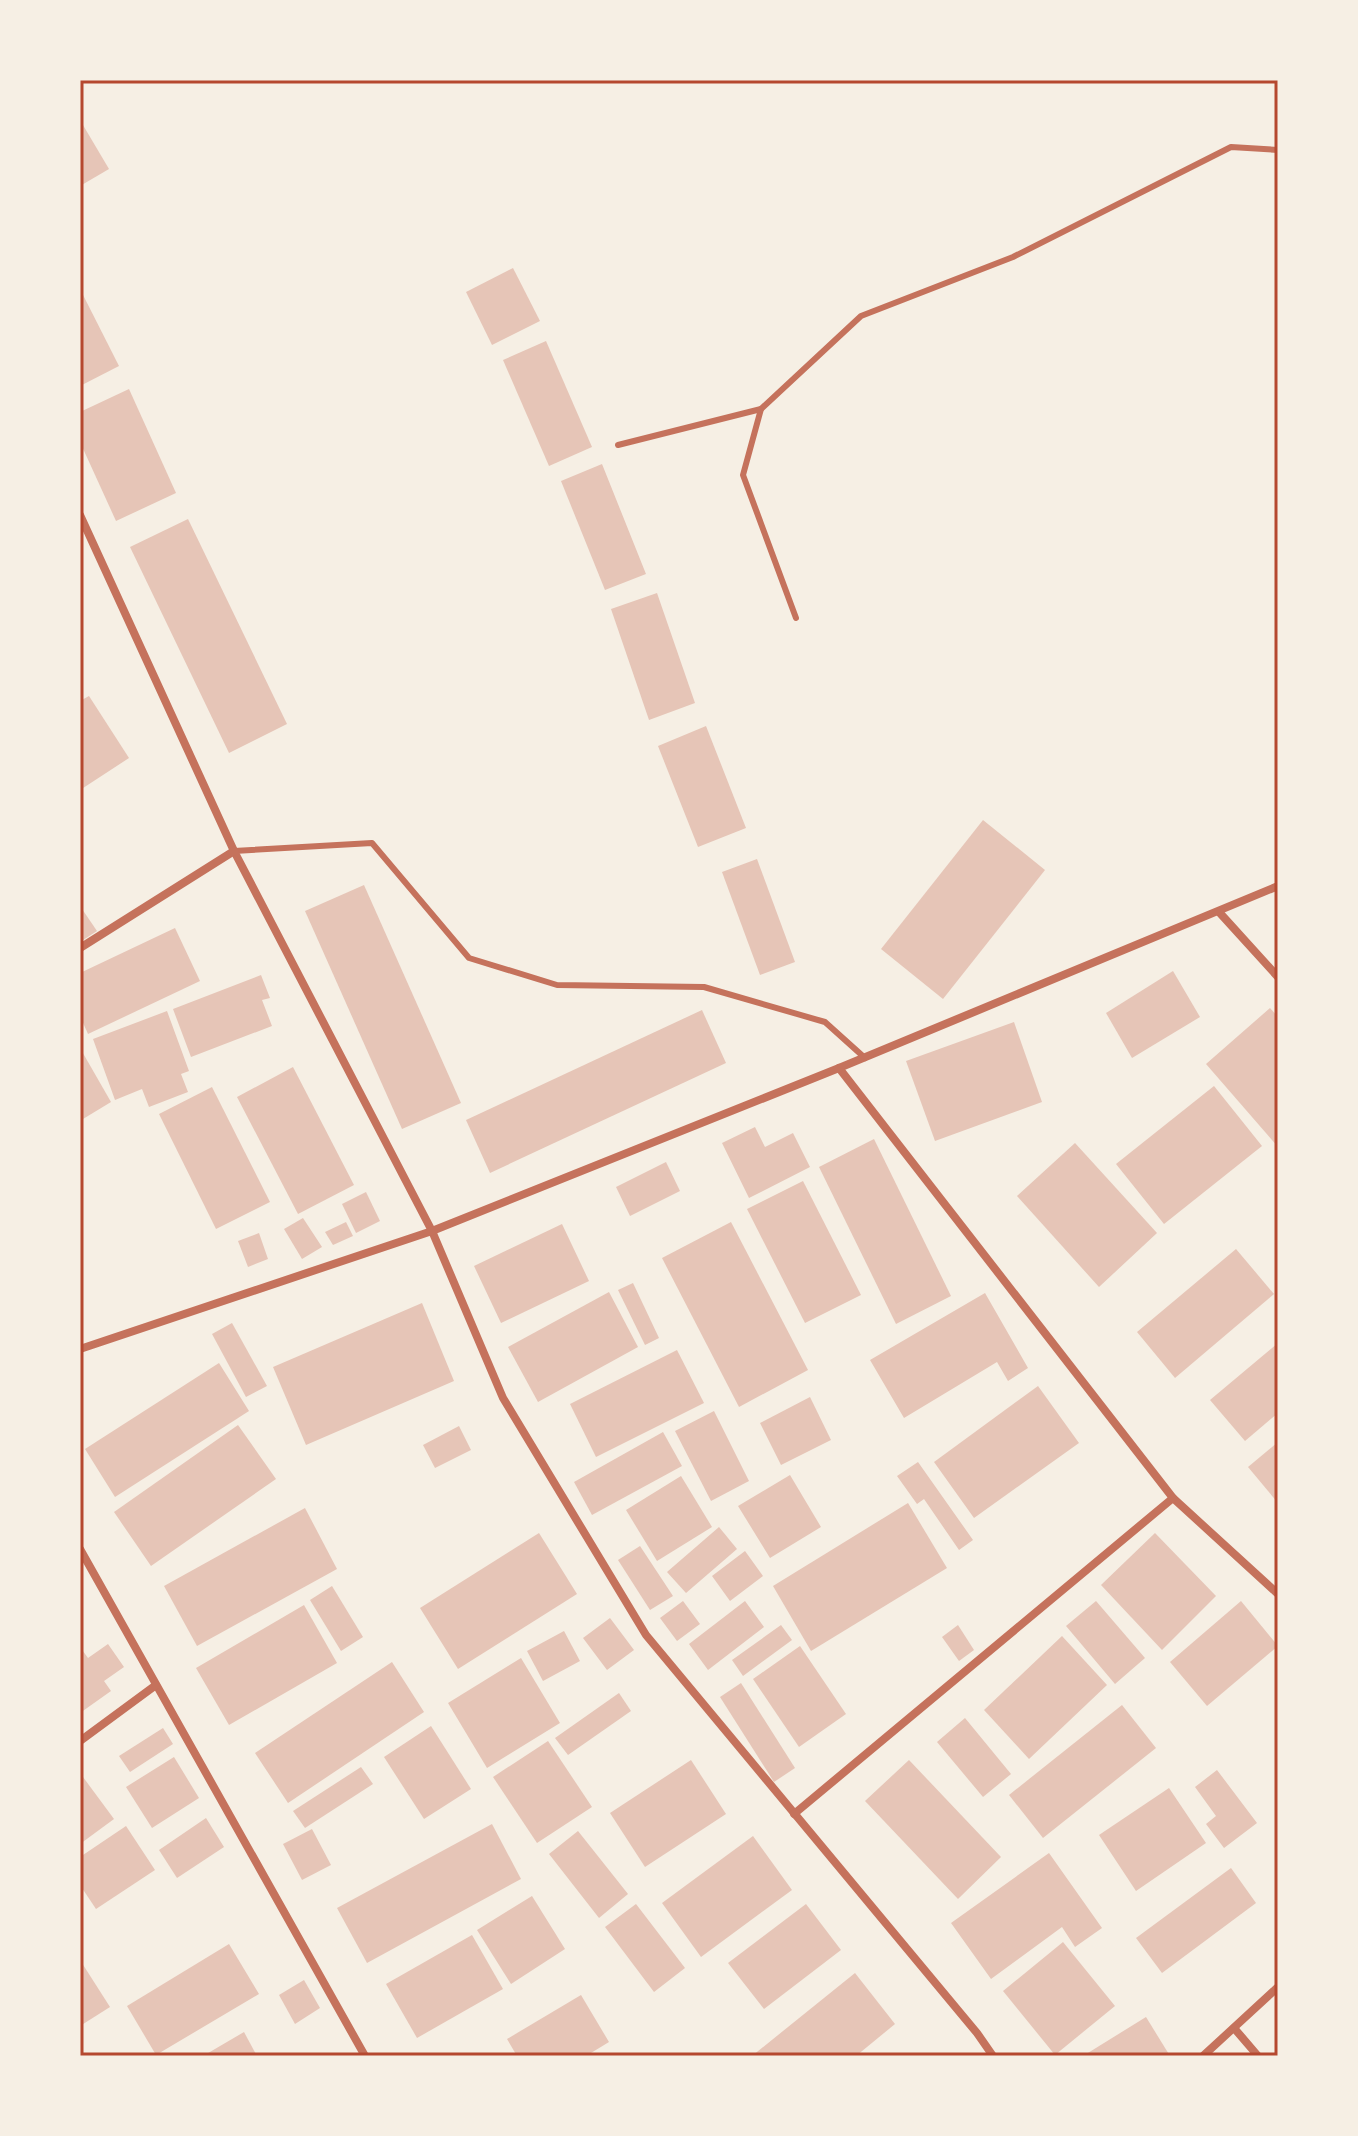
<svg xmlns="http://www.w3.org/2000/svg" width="1358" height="2136" font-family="Mulish,sans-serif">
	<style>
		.building { fill: #e6c5b7 }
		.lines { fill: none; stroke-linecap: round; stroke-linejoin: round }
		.service { stroke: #c5725c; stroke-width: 6 }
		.minor { stroke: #c5725c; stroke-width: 8 }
		.neatline { fill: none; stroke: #b5482f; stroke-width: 3 }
	</style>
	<rect width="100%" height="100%" fill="#f6efe4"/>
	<g class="building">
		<polygon points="80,120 109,169 80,186"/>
		<polygon points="513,268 540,321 492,345 466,292"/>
		<polygon points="80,289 119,366 80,386"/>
		<polygon points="546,341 592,447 549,466 503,360"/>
		<polygon points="129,389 176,493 116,521 80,442 80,412"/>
		<polygon points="602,464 646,574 605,590 561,481"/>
		<polygon points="188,519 287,724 229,753 130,547"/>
		<polygon points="657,593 695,703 649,720 611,609"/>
		<polygon points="89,696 129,758 80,790 80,701"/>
		<polygon points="706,726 746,828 698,847 658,746"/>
		<polygon points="983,820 1045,870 943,999 881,949"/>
		<polygon points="757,859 795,962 760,975 722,872"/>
		<polygon points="364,885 461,1103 402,1129 305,911"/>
		<polygon points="80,906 97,931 80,942"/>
		<polygon points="175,928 200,981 88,1034 80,1016 80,973"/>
		<polygon points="1173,971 1200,1017 1132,1058 1106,1013"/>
		<polygon points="261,975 270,998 262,1000 272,1026 191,1057 173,1009"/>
		<polygon points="1270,1008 1278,1017 1278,1147 1206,1064"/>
		<polygon points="702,1010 726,1063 490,1173 466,1120"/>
		<polygon points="167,1011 189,1071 181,1074 188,1092 149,1107 142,1089 115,1100 93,1039"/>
		<polygon points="1014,1022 1042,1102 935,1141 906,1061"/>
		<polygon points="80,1048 111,1102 83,1119 80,1114"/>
		<polygon points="293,1067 354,1185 298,1214 237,1097"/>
		<polygon points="1214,1086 1262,1146 1164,1224 1116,1164"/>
		<polygon points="212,1087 270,1202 216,1229 159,1114"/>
		<polygon points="755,1127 765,1147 793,1133 810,1167 749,1198 722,1143"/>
		<polygon points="874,1139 951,1296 896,1324 819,1167"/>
		<polygon points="1075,1143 1157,1233 1099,1287 1017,1196"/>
		<polygon points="666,1162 680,1191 630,1216 616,1187"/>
		<polygon points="803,1181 861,1295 805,1323 747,1209"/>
		<polygon points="366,1192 380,1221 356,1233 342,1204"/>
		<polygon points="303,1218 322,1247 302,1259 284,1229"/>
		<polygon points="346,1222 353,1236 333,1245 325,1232"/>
		<polygon points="731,1222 808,1370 739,1407 662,1258"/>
		<polygon points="562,1224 589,1281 501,1323 474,1266"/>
		<polygon points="259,1233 268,1259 248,1267 238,1241"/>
		<polygon points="1236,1249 1274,1294 1175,1378 1137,1332"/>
		<polygon points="633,1283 659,1338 645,1345 618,1290"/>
		<polygon points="609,1292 638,1347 538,1402 508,1347"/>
		<polygon points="985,1293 1028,1368 1008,1381 997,1362 904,1418 870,1360"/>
		<polygon points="422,1303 454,1381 306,1445 273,1367"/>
		<polygon points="232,1323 267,1386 246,1397 212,1334"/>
		<polygon points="1278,1343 1278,1413 1245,1441 1210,1400"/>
		<polygon points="677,1350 704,1403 596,1457 570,1404"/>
		<polygon points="219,1363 249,1411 115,1497 85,1449"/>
		<polygon points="1038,1386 1079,1443 974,1518 934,1462"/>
		<polygon points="810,1397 831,1440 781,1465 760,1423"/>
		<polygon points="714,1411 749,1481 711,1501 675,1431"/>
		<polygon points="238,1425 276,1479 151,1566 114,1512"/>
		<polygon points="459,1426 471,1450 435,1468 423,1445"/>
		<polygon points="663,1432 682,1466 592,1515 574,1482"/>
		<polygon points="1278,1442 1278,1503 1248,1467"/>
		<polygon points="918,1462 973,1540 959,1550 924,1499 917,1504 897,1476"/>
		<polygon points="790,1475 821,1527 770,1558 738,1506"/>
		<polygon points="681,1476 712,1527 657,1561 626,1510"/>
		<polygon points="908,1503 947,1568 811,1651 773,1586"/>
		<polygon points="305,1508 337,1569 197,1646 164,1586"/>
		<polygon points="719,1527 737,1549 686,1593 667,1572"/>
		<polygon points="539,1533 577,1594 458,1669 420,1608"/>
		<polygon points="1155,1533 1216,1596 1162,1650 1101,1585"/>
		<polygon points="640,1546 673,1596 650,1610 618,1560"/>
		<polygon points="745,1551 763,1576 730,1601 712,1576"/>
		<polygon points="332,1586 363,1637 341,1651 310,1600"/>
		<polygon points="683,1601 700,1624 677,1641 660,1618"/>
		<polygon points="745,1601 764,1627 708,1670 689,1644"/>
		<polygon points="1096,1601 1145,1658 1115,1684 1066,1626"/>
		<polygon points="1241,1601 1278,1646 1207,1706 1170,1662"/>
		<polygon points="304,1605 337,1663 229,1725 196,1668"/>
		<polygon points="610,1618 634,1650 607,1670 583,1638"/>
		<polygon points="781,1625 792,1640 743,1676 732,1660"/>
		<polygon points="958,1625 974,1650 959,1661 942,1637"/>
		<polygon points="564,1631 580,1661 543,1681 527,1651"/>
		<polygon points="1062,1636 1107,1685 1029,1759 984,1710"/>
		<polygon points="108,1644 124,1667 104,1681 111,1691 80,1713 80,1647 88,1658"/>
		<polygon points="800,1646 846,1714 799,1747 753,1679"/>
		<polygon points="521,1658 560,1723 487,1768 448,1703"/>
		<polygon points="392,1662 424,1712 288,1803 255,1753"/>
		<polygon points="741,1683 795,1768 774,1782 720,1697"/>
		<polygon points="619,1693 631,1711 568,1755 555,1738"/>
		<polygon points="1122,1705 1156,1748 1043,1838 1009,1795"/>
		<polygon points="965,1718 1011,1774 983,1797 937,1742"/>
		<polygon points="431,1726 471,1789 424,1819 384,1757"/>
		<polygon points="163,1728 173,1744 130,1772 119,1756"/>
		<polygon points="548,1741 592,1807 537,1843 493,1777"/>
		<polygon points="174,1757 199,1798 152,1828 126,1787"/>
		<polygon points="691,1760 726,1814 645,1867 610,1813"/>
		<polygon points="909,1760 1001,1857 958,1899 865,1801"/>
		<polygon points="361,1767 373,1784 305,1828 293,1811"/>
		<polygon points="1217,1770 1257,1823 1224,1848 1206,1824 1216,1816 1195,1787"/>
		<polygon points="83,1777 114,1819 80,1844 80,1779"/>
		<polygon points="1169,1788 1206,1843 1136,1891 1099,1835"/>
		<polygon points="206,1818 224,1847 177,1878 159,1850"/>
		<polygon points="492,1824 521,1879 367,1963 337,1908"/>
		<polygon points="126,1826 155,1870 96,1909 80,1885 80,1857"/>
		<polygon points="312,1829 331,1865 302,1880 283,1844"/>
		<polygon points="578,1831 628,1894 599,1918 549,1854"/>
		<polygon points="753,1836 792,1890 701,1957 662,1903"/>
		<polygon points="1049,1853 1102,1928 1075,1947 1062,1927 991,1979 951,1923"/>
		<polygon points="1231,1868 1256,1903 1162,1973 1136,1938"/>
		<polygon points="532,1896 565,1949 511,1984 477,1930"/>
		<polygon points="636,1904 685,1968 654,1992 605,1927"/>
		<polygon points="806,1904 841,1950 764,2009 728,1963"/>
		<polygon points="472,1935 503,1989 417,2038 386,1984"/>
		<polygon points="1063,1942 1115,2006 1055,2055 1003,1991"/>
		<polygon points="229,1944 259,1994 156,2055 127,2006"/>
		<polygon points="80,1960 110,2007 80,2026"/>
		<polygon points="855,1973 895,2024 856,2056 752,2056"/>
		<polygon points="304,1980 320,2008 295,2024 279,1995"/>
		<polygon points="581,1995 609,2042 586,2056 517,2056 507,2039"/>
		<polygon points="1146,2017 1170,2056 1083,2056"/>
		<polygon points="244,2032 257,2056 203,2056"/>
	</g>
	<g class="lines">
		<g class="service">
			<polyline points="761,409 743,475 796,618"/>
			<polyline points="618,445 761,409 861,316 1013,257 1231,147 1278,150"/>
			<polyline points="234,851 372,843 469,958 557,985 704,987 825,1022 865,1058"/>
		</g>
		<g class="minor">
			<polyline points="80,515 234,851 432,1231 503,1398 646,1635 977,2033 993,2056"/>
			<polyline points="1219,912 1278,977"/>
			<polyline points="80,948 234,851"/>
			<polyline points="839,1068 1173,1498 1278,1594"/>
			<polyline points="80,1349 432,1231 839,1068 1278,886"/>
			<polyline points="80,1549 365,2056"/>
			<polyline points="80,1741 156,1685"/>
			<polyline points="794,1814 1173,1498"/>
			<polyline points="1234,2028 1258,2056"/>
			<polyline points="1203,2056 1278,1987"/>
		</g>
	</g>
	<rect width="1358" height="2136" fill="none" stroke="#f6efe4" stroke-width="164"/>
	<rect x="82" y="82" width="1194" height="1972" class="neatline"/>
</svg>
